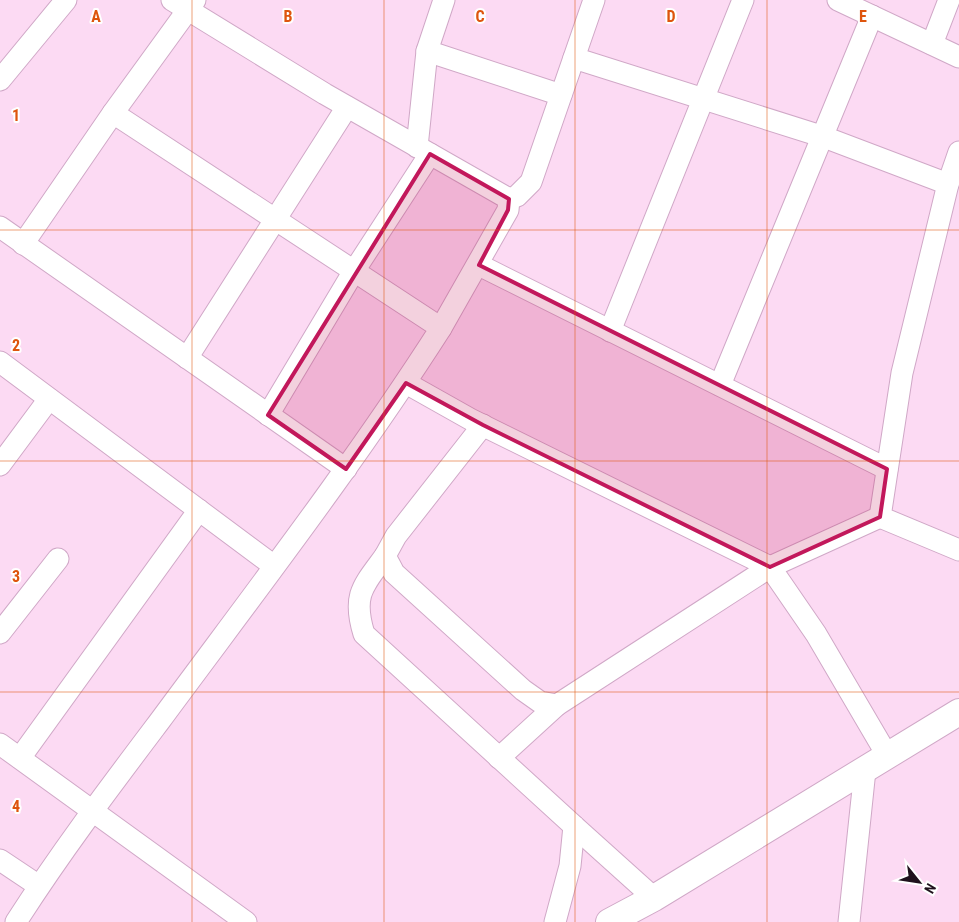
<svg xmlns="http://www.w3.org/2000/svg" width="959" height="922" font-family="'Roboto Condensed',sans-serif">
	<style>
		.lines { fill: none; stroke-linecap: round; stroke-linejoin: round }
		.minor-casing { stroke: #d0a8c7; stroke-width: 23 }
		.tertiary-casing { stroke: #d0a8c7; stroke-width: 28 }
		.minor { stroke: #fff; stroke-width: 21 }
		.tertiary { stroke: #fff; stroke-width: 26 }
		.marked { fill: #c2185b; fill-opacity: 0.2; stroke: #c2185b; stroke-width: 4; stroke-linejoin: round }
		.grid { fill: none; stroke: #de550d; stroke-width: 1; stroke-opacity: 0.55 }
		.grid-label { font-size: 16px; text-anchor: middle; font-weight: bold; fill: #de550d; stroke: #fff; stroke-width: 4; stroke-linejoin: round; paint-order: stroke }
	</style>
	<rect width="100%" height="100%" fill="#fcdaf3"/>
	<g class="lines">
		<defs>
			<g id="minor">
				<polyline points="172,0 325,94 509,199 508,210 441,328"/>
				<polyline points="838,0 959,57"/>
				<polyline points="932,44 949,0"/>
				<polyline points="427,51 561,95"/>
				<polyline points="574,58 824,137 948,184"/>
				<polyline points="0,80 66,0"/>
				<polyline points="113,113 195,0"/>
				<polyline points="417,147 427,51 444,0"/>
				<polyline points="959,152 948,184 902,373 880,517 959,550"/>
				<polyline points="509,199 517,196 531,182 594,0"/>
				<polyline points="0,227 346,469"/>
				<polyline points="479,265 887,469"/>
				<polyline points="610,331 743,0"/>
				<polyline points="187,358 347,107"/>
				<polyline points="0,362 274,566"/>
				<polyline points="406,383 470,419 770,567 816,634 887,755"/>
				<polyline points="720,385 872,16"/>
				<polyline points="268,415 354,271 430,154"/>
				<polyline points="483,425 396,536 385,556 394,573 523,690 540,702 557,705 770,567 880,517"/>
				<polyline points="0,465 49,399"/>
				<path d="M 385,556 C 363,586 352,595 364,634 L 574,826 L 570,866 L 555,922"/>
				<polyline points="0,633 58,559"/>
				<polyline points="0,744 246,922"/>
				<polyline points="20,758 199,510"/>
				<polyline points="499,758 557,705"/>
				<polyline points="574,826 654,898"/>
				<polyline points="0,860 39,886"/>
				<path d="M 16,922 C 60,853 110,787 159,722 C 255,592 354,464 441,328 L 113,113 L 23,244"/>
				<polyline points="849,922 865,770"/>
			</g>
			<polyline id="tertiary" points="609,922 654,898 959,712"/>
		</defs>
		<use href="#minor" class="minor-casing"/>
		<use href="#tertiary" class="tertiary-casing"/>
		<use href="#minor" class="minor"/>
		<use href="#tertiary" class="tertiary"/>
	</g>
	<path class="marked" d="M 430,154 L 509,199 L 508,210 L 479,265 L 887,469 L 880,517 L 770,567 L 483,425 L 406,383 L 346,469 L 268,415 Z"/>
	<path class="grid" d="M 192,0 L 192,922M 384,0 L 384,922M 575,0 L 575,922M 767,0 L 767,922M 0,230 L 959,230M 0,461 L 959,461M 0,692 L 959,692"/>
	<g class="grid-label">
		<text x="96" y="22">A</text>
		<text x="288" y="22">B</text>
		<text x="480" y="22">C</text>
		<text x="671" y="22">D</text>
		<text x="863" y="22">E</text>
		<text x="16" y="121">1</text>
		<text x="16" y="351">2</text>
		<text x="16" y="582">3</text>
		<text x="16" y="812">4</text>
	</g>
	<g transform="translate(919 882) rotate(120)" stroke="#ffffff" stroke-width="4" paint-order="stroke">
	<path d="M0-4L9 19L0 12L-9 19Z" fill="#1f111c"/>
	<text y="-8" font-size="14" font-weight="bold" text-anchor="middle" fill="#1f111c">N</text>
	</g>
</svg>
